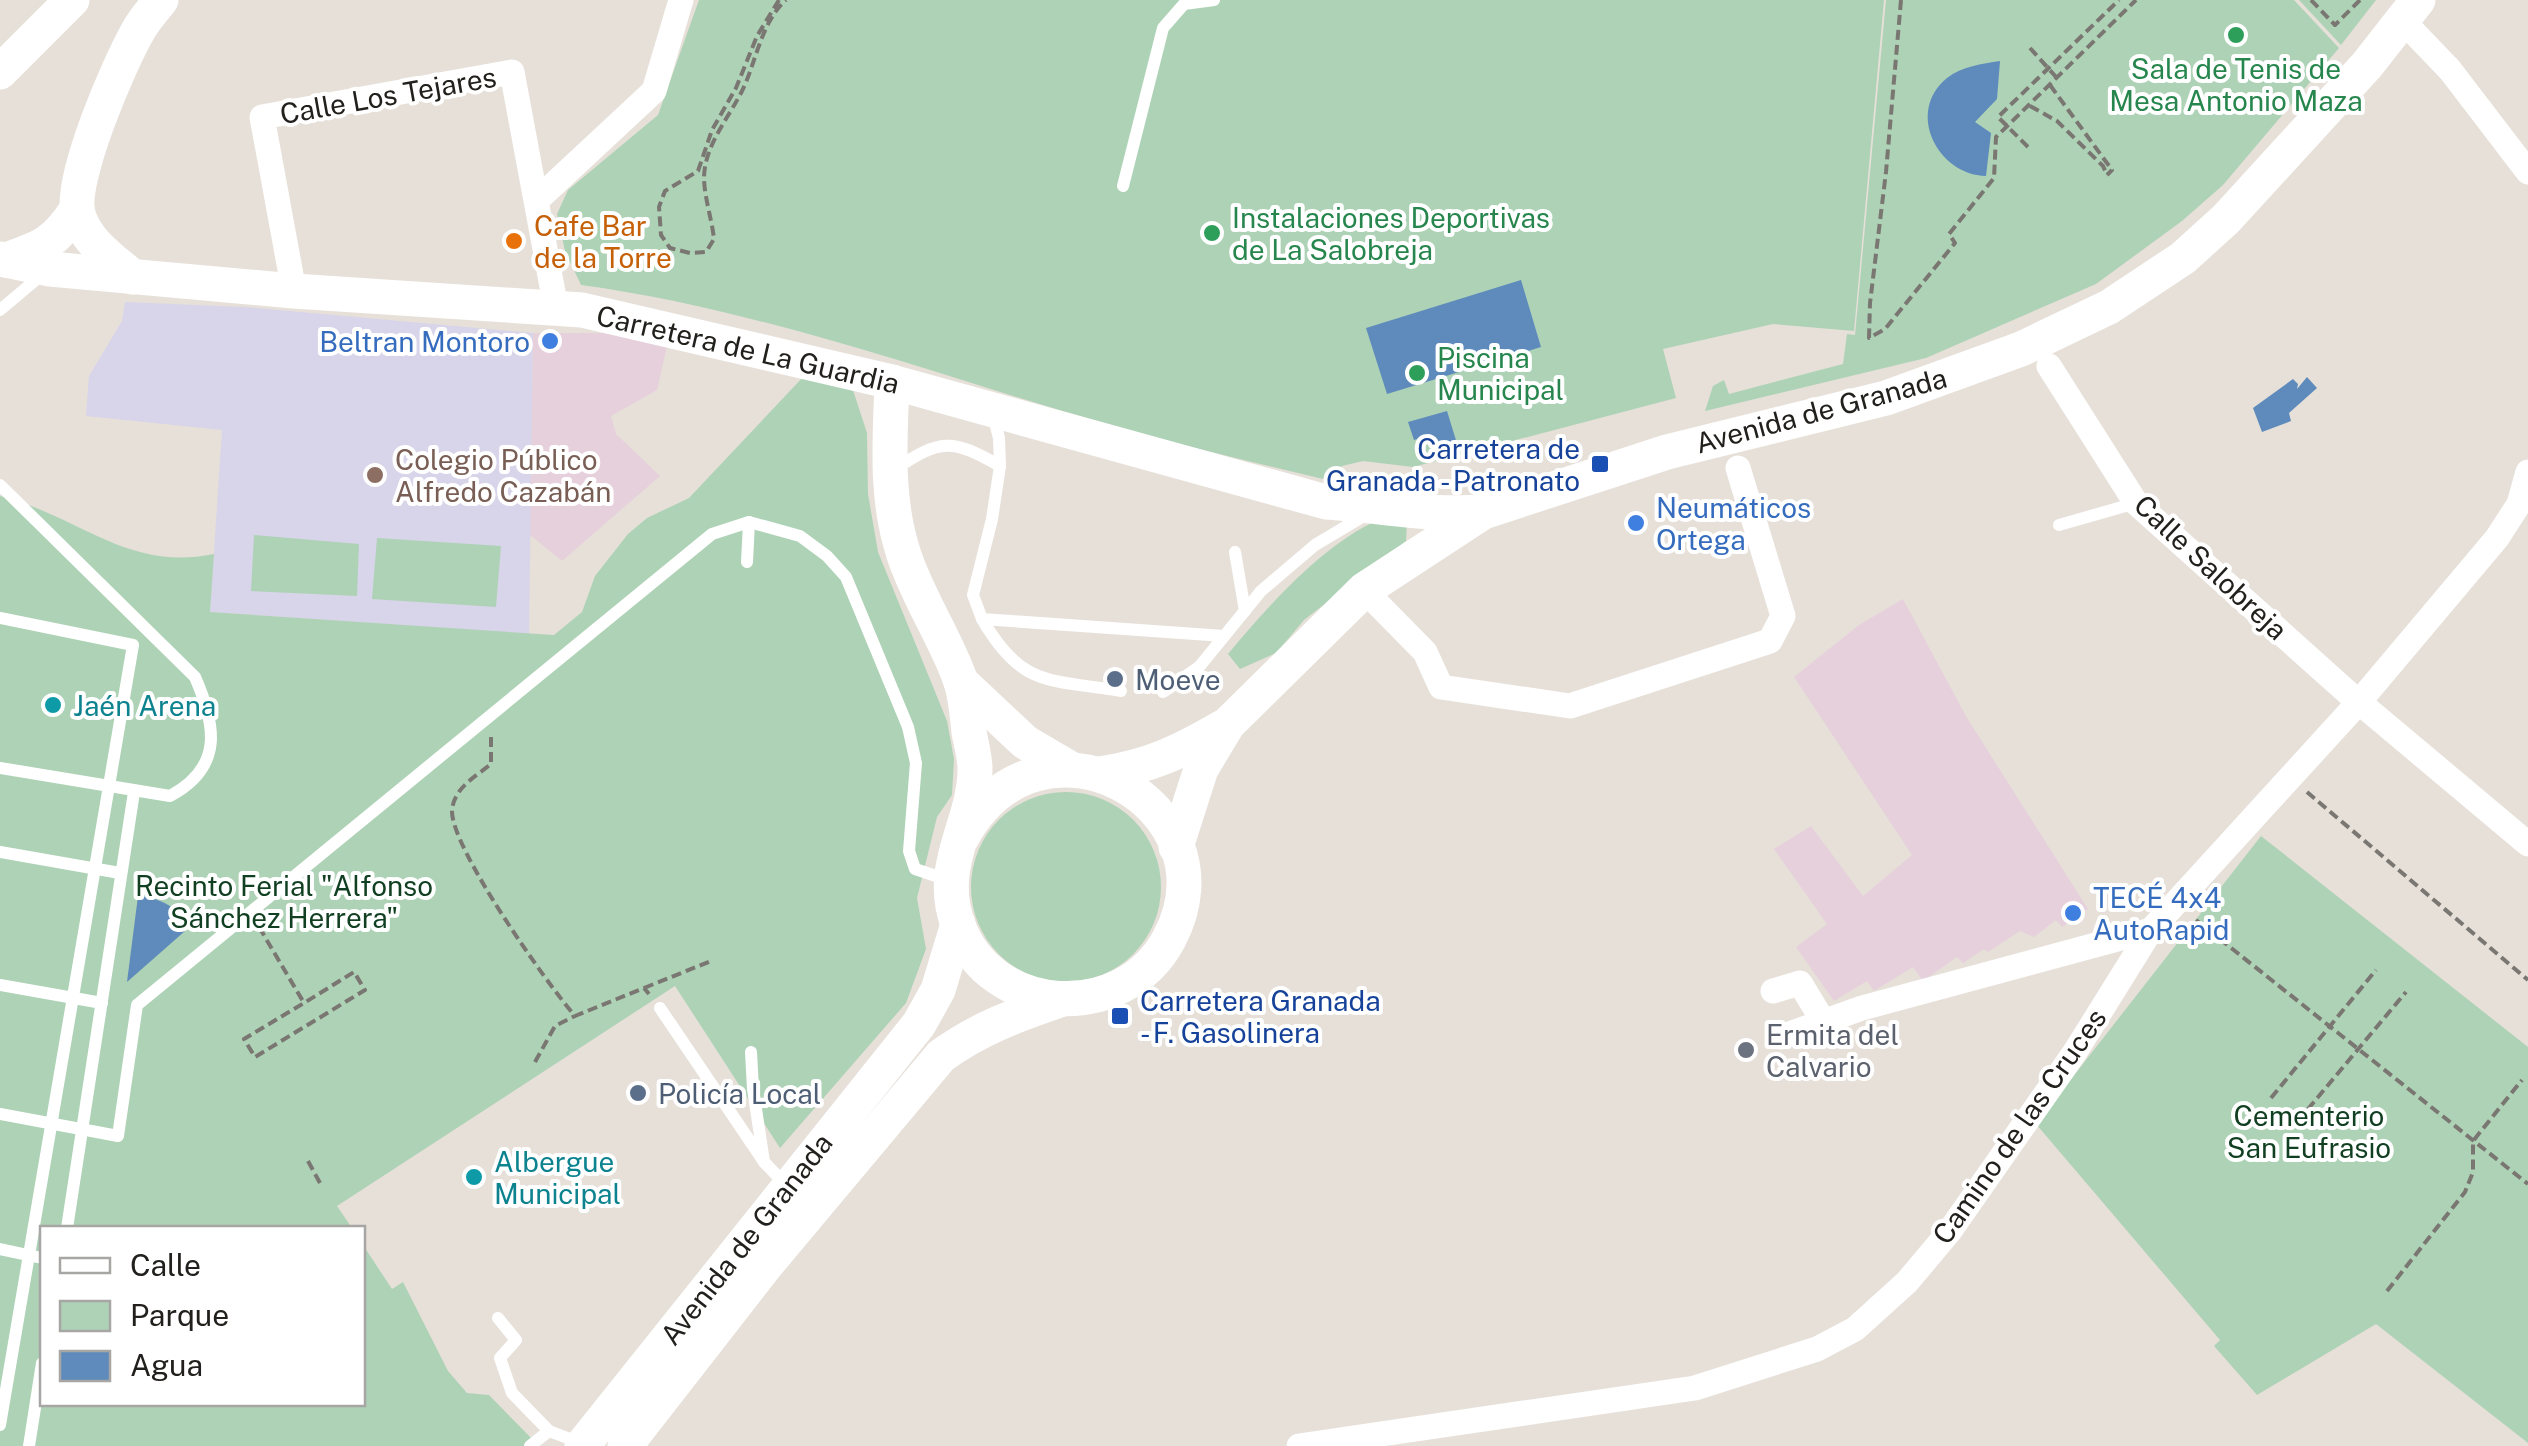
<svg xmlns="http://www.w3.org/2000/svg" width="2528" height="1446" font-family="'Public Sans',sans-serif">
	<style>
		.industrial { fill: #e6d0dc }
		.education { fill: #d8d4e9 }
		.green { fill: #aed2b6 }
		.water { fill: #5e8bbc }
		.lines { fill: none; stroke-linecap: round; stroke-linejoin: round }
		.path { stroke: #7a7772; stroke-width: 4; stroke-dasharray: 10 5; stroke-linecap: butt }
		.lane { stroke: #fff; stroke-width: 12 }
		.street { stroke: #fff; stroke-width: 25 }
		.secondary { stroke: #fff; stroke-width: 35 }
		.leisure-dot { fill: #2e9e5b; stroke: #fff; stroke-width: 4 }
		.food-dot { fill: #e8710a; stroke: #fff; stroke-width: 4 }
		.shop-dot { fill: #3f7fe0; stroke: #fff; stroke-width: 4 }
		.transit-dot { fill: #1a4fb4; stroke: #fff; stroke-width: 4 }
		.education-dot { fill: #8d6e63; stroke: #fff; stroke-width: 4 }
		.service-dot { fill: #5c6f8a; stroke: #fff; stroke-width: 4 }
		.culture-dot { fill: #0f9aa8; stroke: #fff; stroke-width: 4 }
		.worship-dot { fill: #6b7280; stroke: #fff; stroke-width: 4 }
		.labels { text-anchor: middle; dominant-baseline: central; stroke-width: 8; stroke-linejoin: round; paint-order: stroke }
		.leisure-label { font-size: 28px; fill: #27864d; stroke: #fff; text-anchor: start }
		.street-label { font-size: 28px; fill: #22201d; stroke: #fff }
		.food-label { font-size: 28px; fill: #c56008; stroke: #fff; text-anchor: start }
		.shop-label { font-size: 28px; fill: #366cbe; stroke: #fff; text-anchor: start }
		.transit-label { font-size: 28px; fill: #164399; stroke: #fff; text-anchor: end }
		.education-label { font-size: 28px; fill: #785e54; stroke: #fff; text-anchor: start }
		.service-label { font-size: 28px; fill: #4e5e75; stroke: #fff; text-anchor: start }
		.culture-label { font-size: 28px; fill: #0d838f; stroke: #fff; text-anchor: start }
		.park-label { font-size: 28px; fill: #113f21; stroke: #fff }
		.worship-label { font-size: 28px; fill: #5b616d; stroke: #fff; text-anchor: start }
	</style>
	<rect width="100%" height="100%" fill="#e6e0d9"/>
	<g class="industrial">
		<polygon points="533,333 603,333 668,342 657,390 611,416 616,434 660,476 562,561 530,535"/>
		<polygon points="1903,599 1967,718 2088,909 2062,927 2056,920 2034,937 2020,931 1988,952 1984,949 1963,963 1957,957 1923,981 1913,967 1874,991 1867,981 1834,1001 1796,947 1827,924 1774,849 1811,826 1863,896 1912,855 1794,677 1859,625"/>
	</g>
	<polygon class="education" points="125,302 245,307 533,333 529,634 210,612 222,430 86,416 89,376 122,321"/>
	<g class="green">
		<path d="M 699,0 L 1884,0 L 1854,331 L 1773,324 L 1663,349 L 1676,398 L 1413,467 L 1363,461 L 1342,466 L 1332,481 C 1253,462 1173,444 1096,421 C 926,371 757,309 581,285 L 565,251 L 557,214 L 568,190 L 658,115 Z"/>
		<polygon points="1886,0 2294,0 2339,48 2223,185 2182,221 2096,284 1926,358 1705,411 1713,386 1724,380 1729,394 1843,364 1847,334 1855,335"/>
		<polygon points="2299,0 2376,0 2341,45"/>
		<path d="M 804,376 L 852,387 L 867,433 L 868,494 L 878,552 L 947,721 L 954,759 L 952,795 L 937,817 L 917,898 L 926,949 L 906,1003 L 780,1148 L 675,986 L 337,1206 L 352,1228 L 42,1228 L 42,1404 L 362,1404 L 363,1245 L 392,1289 L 403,1282 L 448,1371 L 467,1393 L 489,1395 L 539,1446 L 0,1446 L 0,496 C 80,516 127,572 214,554 L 210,612 L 554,635 L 582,612 L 595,576 L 628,534 L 647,518 L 689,498 Z"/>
		<path d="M 1387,516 L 1407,522 L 1406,541 L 1304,620 L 1276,653 L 1240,669 L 1228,654 C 1270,604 1326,540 1387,516 Z"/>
		<polygon points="254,535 359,544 357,596 251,591"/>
		<polygon points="377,538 501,546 496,607 372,599"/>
		<circle cx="1066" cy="887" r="95"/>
		<polygon points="2261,836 2528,1047 2528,1443 2376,1324 2257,1395 2214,1346 2220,1340 2036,1124"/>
	</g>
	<g class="water">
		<path d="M 2000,61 L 1997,99 L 1975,122 L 1991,133 L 1986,176 C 1938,175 1905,112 1947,78 C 1962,66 1982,64 2000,61 Z"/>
		<polygon points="1521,280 1541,347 1387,394 1366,328"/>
		<polygon points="2307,377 2317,388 2289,413 2291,421 2262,432 2253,408 2293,379 2298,384 2297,389"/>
		<polygon points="1447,411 1459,450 1437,457 1430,435 1414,440 1408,422"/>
		<path d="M 138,896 C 158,896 179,910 193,924 L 127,982 Z"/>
	</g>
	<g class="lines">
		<g class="path">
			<path d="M 779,0 L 757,36 L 736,88 L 712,130 L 698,171 L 665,191 L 659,207 L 661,235 L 670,248 L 690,253 L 706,252 L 714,239 C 712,220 704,196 704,177 C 705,145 728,119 742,91 C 756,63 761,22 786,0"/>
			<polyline points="1901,0 1886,172 1870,303 1869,338 1885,329 1955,243 1949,234 1994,178 1996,137 2136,0"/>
			<polyline points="2311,0 2335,25 2360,0"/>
			<polyline points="2030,48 2057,78"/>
			<polyline points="2050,85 2112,170 2107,175"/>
			<polyline points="2030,106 2057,121 2103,166 2107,175"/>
			<polyline points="2028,147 1998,117 2119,0"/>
			<path d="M 491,737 L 491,764 C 476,776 454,788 452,810 C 450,847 548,985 575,1016 L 644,988 L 649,994"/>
			<polyline points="2307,792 2528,980"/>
			<polyline points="2196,920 2528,1184"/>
			<polyline points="259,927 304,1003 244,1039 255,1057 365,990 354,972 304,1003"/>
			<polyline points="644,988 711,961"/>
			<polyline points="535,1062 555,1026 575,1016"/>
			<polyline points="2271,1098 2376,970"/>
			<polyline points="2298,1121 2406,992"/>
			<polyline points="308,1161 320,1183"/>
			<polyline points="2387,1291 2465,1192 2473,1172 2473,1141 2522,1080"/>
		</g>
		<g class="lane">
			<polyline points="1123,186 1163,28 1184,4 1214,0"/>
			<polyline points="0,310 44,273"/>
			<polyline points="993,415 999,438 1000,466 992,519 973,595 982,619 1224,636"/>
			<path d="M 895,469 C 941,439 951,438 1000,466"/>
			<path d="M 0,485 L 195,677 C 216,725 224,767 170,796 L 0,768"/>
			<polyline points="2059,525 2136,503"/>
			<polyline points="1235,552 1245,611"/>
			<polyline points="747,562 749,522"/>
			<polyline points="0,618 133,645 0,1425"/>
			<path d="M 982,619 C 1022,688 1049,679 1121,691"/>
			<polyline points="1163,692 1199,667 1261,591 1315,545 1367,514"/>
			<polyline points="0,852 120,873"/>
			<polyline points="0,985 102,1003"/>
			<polyline points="660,1008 764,1162"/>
			<polyline points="751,1052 753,1089 764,1162 785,1184"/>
			<polyline points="0,1114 118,1136 137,1005 712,534 749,522 800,536 827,556 846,577 908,727 916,763 909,851 915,869 948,880"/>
			<polyline points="67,1228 134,792"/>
			<polyline points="0,1249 42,1258"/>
			<polyline points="498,1318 516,1340 500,1358 512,1393 549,1431"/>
			<polyline points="29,1446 42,1363"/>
			<polyline points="530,1446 549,1431 581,1443"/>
		</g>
		<g class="street">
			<polyline points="2402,20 2450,70 2528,172"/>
			<polyline points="537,200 654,91 681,0"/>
			<polyline points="294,291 262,117 512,72 556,308"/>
			<polyline points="2049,366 2136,503 2347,692 2528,844"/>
			<polyline points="1364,590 1425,652 1441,687 1570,706 1770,641 1783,616 1738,468"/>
			<polyline points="1773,991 1800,983 1823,1021"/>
			<polyline points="1781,1037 1862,1008 2151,930"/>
			<polyline points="1299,1446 1695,1388 1817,1349 1855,1329 1907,1282 1949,1232 2075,1052 2151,930 2359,702 2497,538 2519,504 2528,472"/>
		</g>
		<g class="secondary">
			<polyline points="0,72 72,0"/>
			<path d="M 0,259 L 50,269 L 294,291 L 582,310 L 892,382 L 1326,502 C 1378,505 1429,516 1482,512"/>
			<path d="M 6,260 C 42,248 56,242 77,209"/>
			<path d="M 133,277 C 112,259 86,242 78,214 C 69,180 119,64 138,31 C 144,20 153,10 161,0"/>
			<path d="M 892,382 C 890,440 885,498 904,555 C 918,598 945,637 960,679 C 966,695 967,715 969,732 C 971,743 975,757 975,769 C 975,824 936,864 958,925 C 991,1017 1124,1024 1169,939 C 1240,806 1039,692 961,839"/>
			<polyline points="961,682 1025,742 1071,769"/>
			<path d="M 1099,774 C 1149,767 1180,752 1223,727"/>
			<polyline points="1176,847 1201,769 1228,724 1364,590 1483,512 1667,452 1886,398 2021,349 2109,307 2183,258 2226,219 2367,65 2418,0"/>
			<polyline points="582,1446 919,1024 938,990 958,924"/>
			<path d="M 625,1446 L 766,1265 L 941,1056 C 978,1029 1016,1015 1060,1000"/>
		</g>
	</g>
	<g class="leisure-dot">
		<circle cx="2236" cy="35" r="10"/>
		<circle cx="1212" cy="233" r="10"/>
		<circle cx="1417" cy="373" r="10"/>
	</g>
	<circle class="food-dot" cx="514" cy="241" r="10"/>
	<g class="shop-dot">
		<circle cx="550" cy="341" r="10"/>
		<circle cx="1636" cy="523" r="10"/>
		<circle cx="2073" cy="913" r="10"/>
	</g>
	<g class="transit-dot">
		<rect x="1590" y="454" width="20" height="20" rx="5"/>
		<rect x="1110" y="1006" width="20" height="20" rx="5"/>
	</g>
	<circle class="education-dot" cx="375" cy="475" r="10"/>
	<g class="service-dot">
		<circle cx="1115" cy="679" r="10"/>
		<circle cx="638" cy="1093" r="10"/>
	</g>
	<g class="culture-dot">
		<circle cx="53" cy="705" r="10"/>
		<circle cx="474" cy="1177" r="10"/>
	</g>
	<circle class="worship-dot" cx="1746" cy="1050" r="10"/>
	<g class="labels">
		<g class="leisure-label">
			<text x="2236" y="68" text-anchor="middle">Sala de Tenis de<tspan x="2236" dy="32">Mesa Antonio Maza</tspan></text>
			<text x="1232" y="217">Instalaciones Deportivas<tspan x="1232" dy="32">de La Salobreja</tspan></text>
			<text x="1437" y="357">Piscina<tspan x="1437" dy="32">Municipal</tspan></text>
		</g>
		<g class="street-label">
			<text transform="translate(388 95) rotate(-10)">Calle Los Tejares</text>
			<text transform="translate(748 349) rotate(13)">Carretera de La Guardia</text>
			<text transform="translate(1821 410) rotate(-15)">Avenida de Granada</text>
			<text transform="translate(2211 567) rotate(43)">Calle Salobreja</text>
			<text transform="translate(2019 1126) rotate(-55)">Camino de las Cruces</text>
			<text transform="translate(746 1239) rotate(-52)">Avenida de Granada</text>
		</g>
		<g class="food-label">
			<text x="534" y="225">Cafe Bar<tspan x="534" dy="32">de la Torre</tspan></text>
		</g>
		<g class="shop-label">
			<text x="530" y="341" text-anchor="end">Beltran Montoro</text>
			<text x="1656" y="507">Neumáticos<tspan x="1656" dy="32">Ortega</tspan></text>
			<text x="2093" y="897">TECÉ 4x4<tspan x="2093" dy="32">AutoRapid</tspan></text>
		</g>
		<g class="transit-label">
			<text x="1580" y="448">Carretera de<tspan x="1580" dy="32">Granada - Patronato</tspan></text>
			<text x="1140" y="1000" text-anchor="start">Carretera Granada<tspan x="1140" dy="32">- F. Gasolinera</tspan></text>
		</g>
		<g class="education-label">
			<text x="395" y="459">Colegio Público<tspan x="395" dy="32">Alfredo Cazabán</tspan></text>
		</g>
		<g class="service-label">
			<text x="1135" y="679">Moeve</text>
			<text x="658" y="1093">Policía Local</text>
		</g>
		<g class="culture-label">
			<text x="73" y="705">Jaén Arena</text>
			<text x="494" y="1161">Albergue<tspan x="494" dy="32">Municipal</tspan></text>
		</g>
		<g class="park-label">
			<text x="284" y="885">Recinto Ferial "Alfonso<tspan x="284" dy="32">Sánchez Herrera"</tspan></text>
			<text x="2309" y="1115">Cementerio<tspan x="2309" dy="32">San Eufrasio</tspan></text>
		</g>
		<g class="worship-label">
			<text x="1766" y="1034">Ermita del<tspan x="1766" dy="32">Calvario</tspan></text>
		</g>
	</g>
	<rect x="40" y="1226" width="325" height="180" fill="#ffffff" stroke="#a7a6a5" stroke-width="2.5"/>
	<rect x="60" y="1258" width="50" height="15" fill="#ffffff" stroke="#a7a6a5" stroke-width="2.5"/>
	<text x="130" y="1276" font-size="30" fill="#22201d">Calle</text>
	<rect x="60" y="1301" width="50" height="30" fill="#aed2b6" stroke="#a7a6a5" stroke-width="2.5"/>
	<text x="130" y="1326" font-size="30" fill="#22201d">Parque</text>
	<rect x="60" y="1351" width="50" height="30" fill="#5e8bbc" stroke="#a7a6a5" stroke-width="2.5"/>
	<text x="130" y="1376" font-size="30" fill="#22201d">Agua</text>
</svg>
